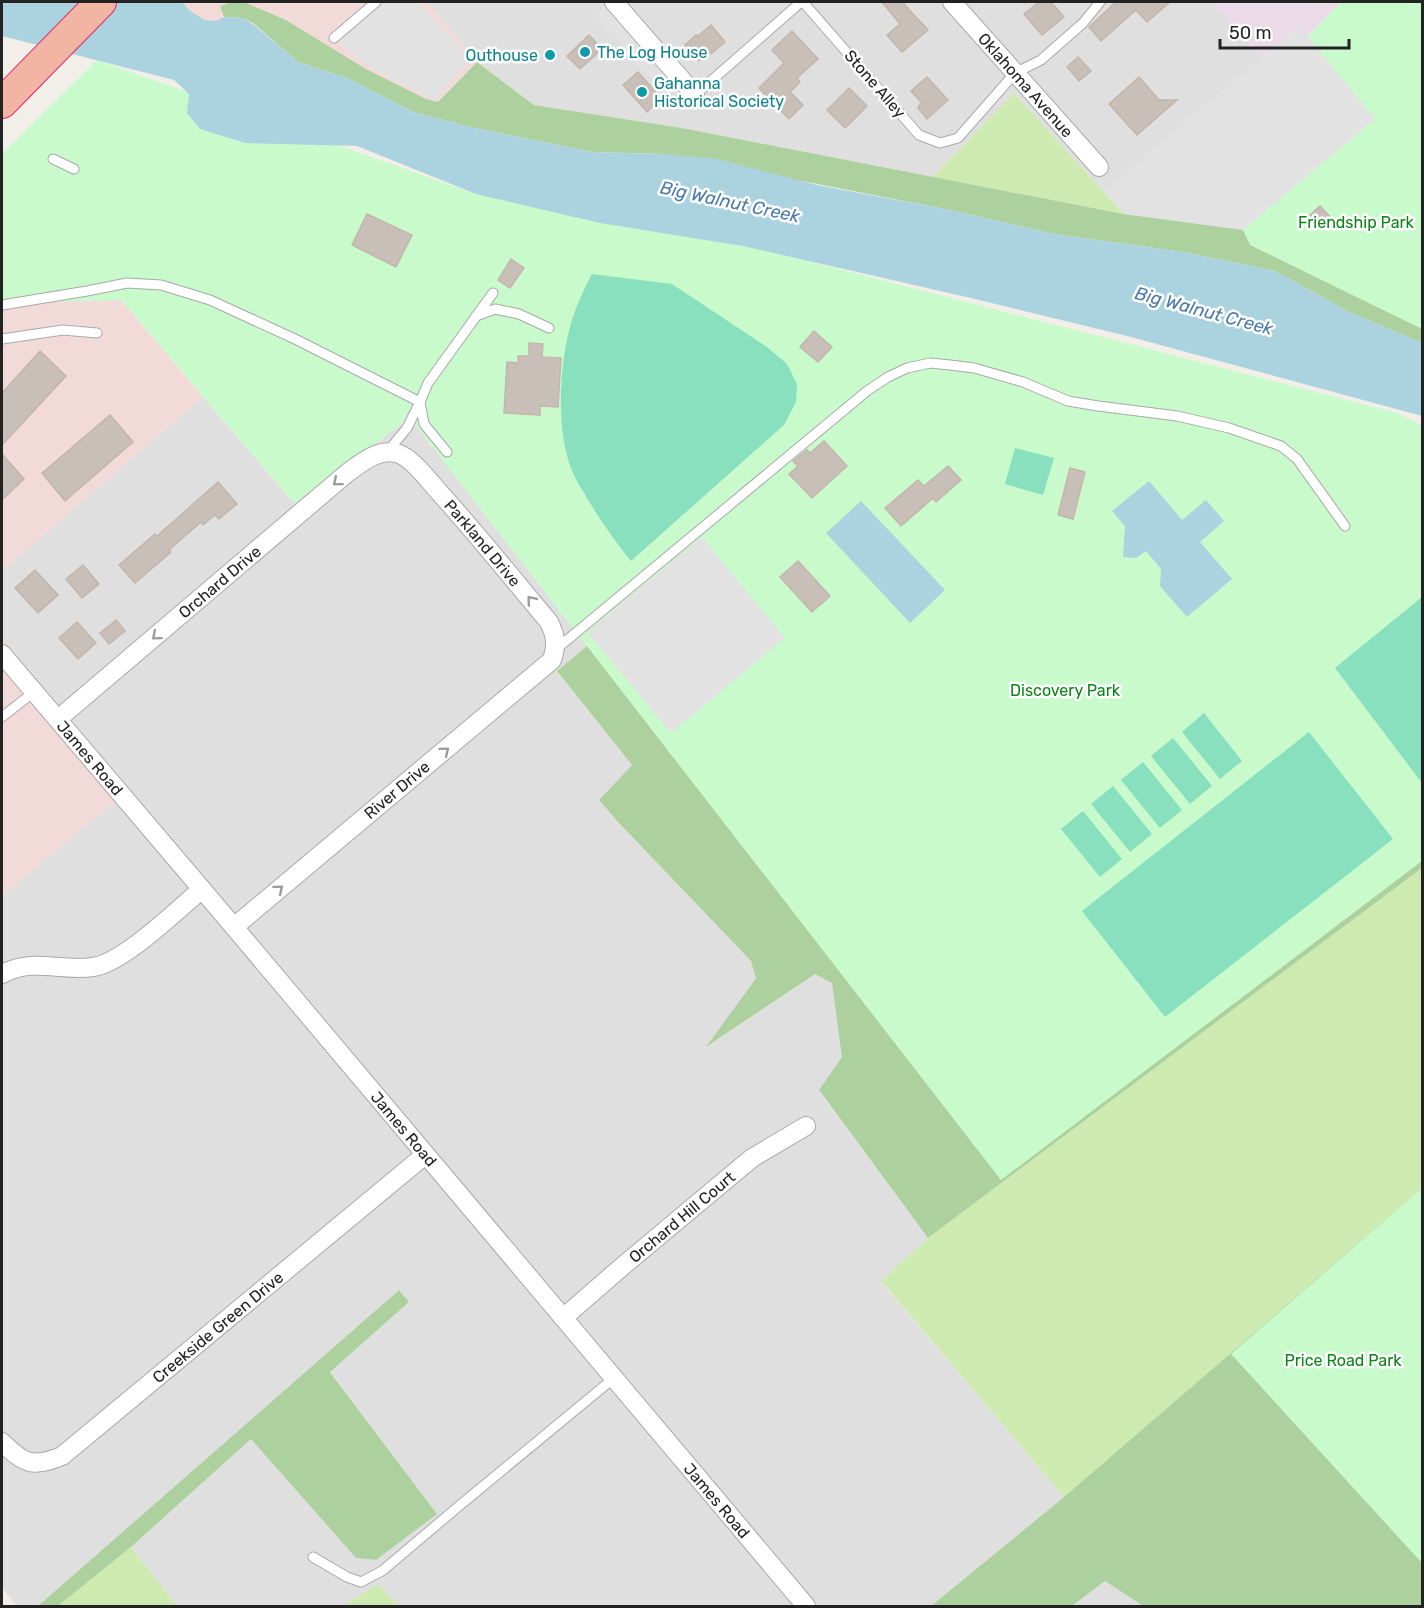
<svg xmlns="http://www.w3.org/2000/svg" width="1424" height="1608" font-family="Rubik,sans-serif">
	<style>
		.residential { fill: #e0dfdf }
		.commercial { fill: #f2dad9 }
		.industrial { fill: #ebdbe8 }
		.grass { fill: #cdebb0 }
		.forest { fill: #add19e }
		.park { fill: #c8facc }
		.pitch { fill: #88e0be }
		.parking { fill: #e2e2e2 }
		.water { fill: #aad3df }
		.building { fill: #c7bfb8; stroke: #c4b6ab; stroke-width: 1.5 }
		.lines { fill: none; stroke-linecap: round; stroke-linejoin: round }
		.service-casing { stroke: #a9a9a9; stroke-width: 11 }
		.minor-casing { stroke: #a9a9a9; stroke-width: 20 }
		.trunk-casing { stroke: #dc2a67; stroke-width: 32 }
		.service { stroke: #fff; stroke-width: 9 }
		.minor { stroke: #fff; stroke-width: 18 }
		.trunk { stroke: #f2b4a3; stroke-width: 30 }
		.oneway { stroke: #9c9c9c }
		.culture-dot { fill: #0f9aa8; stroke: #fff; stroke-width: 2 }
		.labels { text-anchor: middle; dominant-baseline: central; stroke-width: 5; stroke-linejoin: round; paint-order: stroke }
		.culture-label { font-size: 16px; fill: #0d838f; stroke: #fff; text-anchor: start }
		.street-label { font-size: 16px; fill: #222; stroke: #fff }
		.park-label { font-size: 16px; fill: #0c8416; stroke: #fff }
		.water-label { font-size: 18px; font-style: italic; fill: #4a7aab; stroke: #fff }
	</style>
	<rect width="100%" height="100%" fill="#f2efe9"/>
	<g class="residential">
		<polygon points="427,2 1213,2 1263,58 1104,192 1014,93 933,177 682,128 534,105 477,62"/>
		<polygon points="203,397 294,503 410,418 587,646 557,671 632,765 599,800 618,822 751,961 756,977 708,1046 815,974 832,983 843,1057 819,1091 928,1238 881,1282 1064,1497 931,1606 398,1606 378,1584 343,1606 177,1606 131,1547 251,1439 356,1558 437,1514 330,1371 409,1302 399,1290 38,1606 17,1606 2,1588 2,896 130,789 2,638 2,571"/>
		<polygon points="1105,1581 1143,1606 1072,1606"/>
	</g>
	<g class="commercial">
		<polygon points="182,2 231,2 220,6 224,17 216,21 205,20 189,11"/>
		<polygon points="244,2 427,2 477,62 439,102 426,99 366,69 286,20"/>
		<polygon points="121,300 203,397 2,571 2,303"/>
		<polygon points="2,638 130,789 2,896"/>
	</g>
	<polygon class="industrial" points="1213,2 1341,2 1307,37 1299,27 1263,58"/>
	<g class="grass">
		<polygon points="1014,93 1124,214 933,177"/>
		<polygon points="1422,868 1422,1188 1064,1497 881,1281 928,1238"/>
		<polygon points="131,1547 177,1606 58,1606"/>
		<polygon points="378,1584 398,1606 343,1606"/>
	</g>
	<g class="forest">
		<polygon points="231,2 244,2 286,20 366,69 426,99 438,102 477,62 534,105 682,128 1124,214 1297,236 1422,291 1422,343 1349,312 1275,271 1183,252 1054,234 945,209 663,154 592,152 474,128 413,112 347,78 298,62 254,24 243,18 224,17 220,6"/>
		<polygon points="587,646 675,747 1422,831 1422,868 928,1238 819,1090 842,1057 832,983 815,974 706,1047 756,978 751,961 618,822 599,800 632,765 557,671"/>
		<polygon points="1422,1188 1422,1606 1143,1606 1105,1581 1072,1606 931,1606 1064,1497"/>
		<polygon points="399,1290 409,1302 330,1372 437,1514 376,1560 356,1558 251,1439 131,1547 58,1606 38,1606"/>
	</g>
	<g class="park">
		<polygon points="1341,2 1422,2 1422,329 1250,245 1243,230 1375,119 1307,37"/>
		<polygon points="97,60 476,194 563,198 1397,413 1422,425 1422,861 1001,1180 410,418 294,503 121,300 2,303 2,154"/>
		<polygon points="1422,1188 1422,1563 1231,1354"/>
	</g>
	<g class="pitch">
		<path d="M 592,274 L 672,284 L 767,347 L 787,364 L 797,384 L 796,402 L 784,425 L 631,561 C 613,539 598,517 584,493 C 580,487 576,480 573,473 C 555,432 559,362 572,320 C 577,304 584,289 592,274 Z"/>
		<polygon points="1015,448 1054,458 1043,495 1005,484"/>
		<polygon points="1422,597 1422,783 1335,668"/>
		<polygon points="1204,713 1242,761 1220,779 1182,732"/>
		<polygon points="1309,732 1393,839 1165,1017 1082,911"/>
		<polygon points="1173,738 1212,786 1190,804 1151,756"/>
		<polygon points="1143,762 1182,810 1160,828 1121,780"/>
		<polygon points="1113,786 1152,834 1130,852 1091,804"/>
		<polygon points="1083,811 1122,859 1100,877 1061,829"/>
	</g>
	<g class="parking">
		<polygon points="386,2 419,2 470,59 435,100 377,72 337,42"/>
		<polygon points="607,5 680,84 667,96 594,17"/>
		<polygon points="1300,27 1375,119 1243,230 1124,214 1104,192"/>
		<polygon points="702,537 785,638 671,733 587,632"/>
	</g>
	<g class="water">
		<polygon points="2,2 182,2 190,11 205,20 216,21 224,17 243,18 254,25 298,62 347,78 413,112 474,128 592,152 663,154 717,159 817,185 945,209 1054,234 1183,252 1275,271 1349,312 1422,343 1422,416 1127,336 971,298 743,246 600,223 476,194 357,146 245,143 200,129 187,113 189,94 174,80 2,36"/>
		<polygon points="1149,481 1182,520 1206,500 1224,521 1200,542 1232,579 1187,617 1160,586 1161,569 1146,551 1136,558 1123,557 1125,526 1112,511"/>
		<polygon points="861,501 945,590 910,623 826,533"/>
	</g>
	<g class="building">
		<polygon points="882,2 902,2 928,30 902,52 887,35 900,24"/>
		<polygon points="1039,2 1051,2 1064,17 1042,35 1024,14"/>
		<polygon points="1116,2 1170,2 1147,22 1136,10 1101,41 1089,27"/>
		<polygon points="711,25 725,42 711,54 709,52 699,61 685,45 696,35 698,36"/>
		<polygon points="792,31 818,59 797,78 800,82 790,92 803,105 789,119 759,88 784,63 772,50"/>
		<polygon points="589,35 602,49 580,69 567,56"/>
		<polygon points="1078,57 1091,71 1079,81 1067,67"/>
		<polygon points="638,72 661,98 647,112 623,85"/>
		<polygon points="927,77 948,100 927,119 918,108 921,102 911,91"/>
		<polygon points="1139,77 1159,100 1177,100 1137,135 1109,104"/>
		<polygon points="849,88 867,106 845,128 827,110"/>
		<polygon points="1320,206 1331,218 1320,228 1310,226 1309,216"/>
		<polygon points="367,214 412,235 396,267 352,245"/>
		<polygon points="511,259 524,268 510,288 498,280"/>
		<polygon points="814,331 832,347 818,362 800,347"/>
		<polygon points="529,343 543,344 542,357 561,358 558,407 540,406 540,415 504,413 507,362 518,363 518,356 529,356"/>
		<polygon points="40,351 66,376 2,445 2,393"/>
		<polygon points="110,415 133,442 65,501 42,473"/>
		<polygon points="824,441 847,466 812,498 789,474 798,466 793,461 807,450 810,453"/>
		<polygon points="2,454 24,479 2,500"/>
		<polygon points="948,466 961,480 936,502 933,498 901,526 885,508 918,480 924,486"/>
		<polygon points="1070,468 1085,472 1073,519 1058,515"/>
		<polygon points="218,482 237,504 219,519 215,515 203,525 201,522 169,550 171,552 135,583 119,565 155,534 157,536"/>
		<polygon points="798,561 830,596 812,612 780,577"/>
		<polygon points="83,565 99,584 82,598 66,579"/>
		<polygon points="35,570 58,595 38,613 15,588"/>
		<polygon points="116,620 125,631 109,644 100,633"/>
		<polygon points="77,622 96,643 78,659 59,638"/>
	</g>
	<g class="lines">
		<defs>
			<g id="service">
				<polyline points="803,2 919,135 940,143 958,138 1015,73 1041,60 1083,23 1100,2"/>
				<polyline points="334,38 376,2"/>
				<polyline points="695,95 801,2"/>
				<polyline points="53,159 74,169"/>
				<polyline points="2,305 87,291 127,283 161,285 210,300 295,339 420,402"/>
				<polyline points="476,316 495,309 519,314 549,328"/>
				<polyline points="2,339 63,330 97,333"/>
				<polyline points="420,402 424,424 447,452"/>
				<polyline points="388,451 407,428 420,402 428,383 493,293"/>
				<polyline points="555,650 867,391 888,377 907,368 930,363 950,365 974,368 1023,382 1068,401 1098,406 1177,416 1229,428 1281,446 1297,459 1345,526"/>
				<polyline points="2,717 34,692"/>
				<polyline points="313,1557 347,1577 361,1582 382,1571 459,1506 614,1378"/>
			</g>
			<g id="minor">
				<polyline points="614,2 695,95"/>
				<path id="s1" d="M 952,2 L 1099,167"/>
				<path id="s2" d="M 2,654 L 234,927 L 806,1606"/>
				<path id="s3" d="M 58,719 L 346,474 C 361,463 379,447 399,454 C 412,458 430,482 439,492 C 477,534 513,579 549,622 C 556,636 557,645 552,660 L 234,927"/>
				<path d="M 2,974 C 36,957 58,972 93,967 C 123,963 177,910 202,889"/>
				<path id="s4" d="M 563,1318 L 624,1265 L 752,1158 L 806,1126"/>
				<path id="s5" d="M 2,1442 C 24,1464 32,1468 62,1456 L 425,1155"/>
			</g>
			<polyline id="trunk" points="2,103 101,2"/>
		</defs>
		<use href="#service" class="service-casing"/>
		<use href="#minor" class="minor-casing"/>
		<use href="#trunk" class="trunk-casing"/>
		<use href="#service" class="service"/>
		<use href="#minor" class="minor"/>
		<use href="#trunk" class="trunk"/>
	</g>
	<defs><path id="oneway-chevron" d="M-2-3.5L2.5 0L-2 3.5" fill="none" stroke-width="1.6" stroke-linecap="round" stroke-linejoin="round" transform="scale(1.5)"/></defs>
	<g class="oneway">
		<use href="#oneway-chevron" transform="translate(337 482) rotate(140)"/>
		<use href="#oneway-chevron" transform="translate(531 600) rotate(-130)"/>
		<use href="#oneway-chevron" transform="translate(156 636) rotate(140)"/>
		<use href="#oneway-chevron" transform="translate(445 751) rotate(-40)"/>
		<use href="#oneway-chevron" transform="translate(279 889) rotate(-40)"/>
	</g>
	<g class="culture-dot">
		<circle cx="585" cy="52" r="6"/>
		<circle cx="550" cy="55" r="6"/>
		<circle cx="642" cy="92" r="6"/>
	</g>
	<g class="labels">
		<g class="culture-label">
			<text x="597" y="52">The Log House</text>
			<text x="538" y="55" text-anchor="end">Outhouse</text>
			<text x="654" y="83">Gahanna<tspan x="654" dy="18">Historical Society</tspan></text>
		</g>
		<g class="street-label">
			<text transform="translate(875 84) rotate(49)">Stone Alley</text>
			<text stroke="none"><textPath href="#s1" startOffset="111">Oklahoma Avenue</textPath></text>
			<text stroke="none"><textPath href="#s3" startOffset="560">Parkland Drive</textPath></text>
			<text stroke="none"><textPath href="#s3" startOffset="212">Orchard Drive</textPath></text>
			<text stroke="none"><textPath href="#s2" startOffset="136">James Road</textPath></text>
			<text transform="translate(397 790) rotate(-40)">River Drive</text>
			<text stroke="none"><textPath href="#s2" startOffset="622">James Road</textPath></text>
			<text stroke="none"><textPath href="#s4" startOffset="156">Orchard Hill Court</textPath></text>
			<text stroke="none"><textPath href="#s5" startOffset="270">Creekside Green Drive</textPath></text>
			<text stroke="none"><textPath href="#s2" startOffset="1108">James Road</textPath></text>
		</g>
		<g class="park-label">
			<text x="1356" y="222">Friendship Park</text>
			<text x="1065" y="690">Discovery Park</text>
			<text x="1343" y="1360">Price Road Park</text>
		</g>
		<g class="water-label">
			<text transform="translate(730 202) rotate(12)">Big Walnut Creek</text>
			<text transform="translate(1204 311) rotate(15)">Big Walnut Creek</text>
		</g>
	</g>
	<rect width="1424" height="1608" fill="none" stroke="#222222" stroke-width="6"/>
	<path d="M1220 39v9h129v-9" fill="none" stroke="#222222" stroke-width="3"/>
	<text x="1229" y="39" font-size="18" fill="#222222" stroke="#ffffff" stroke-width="4.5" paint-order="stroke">50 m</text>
</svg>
